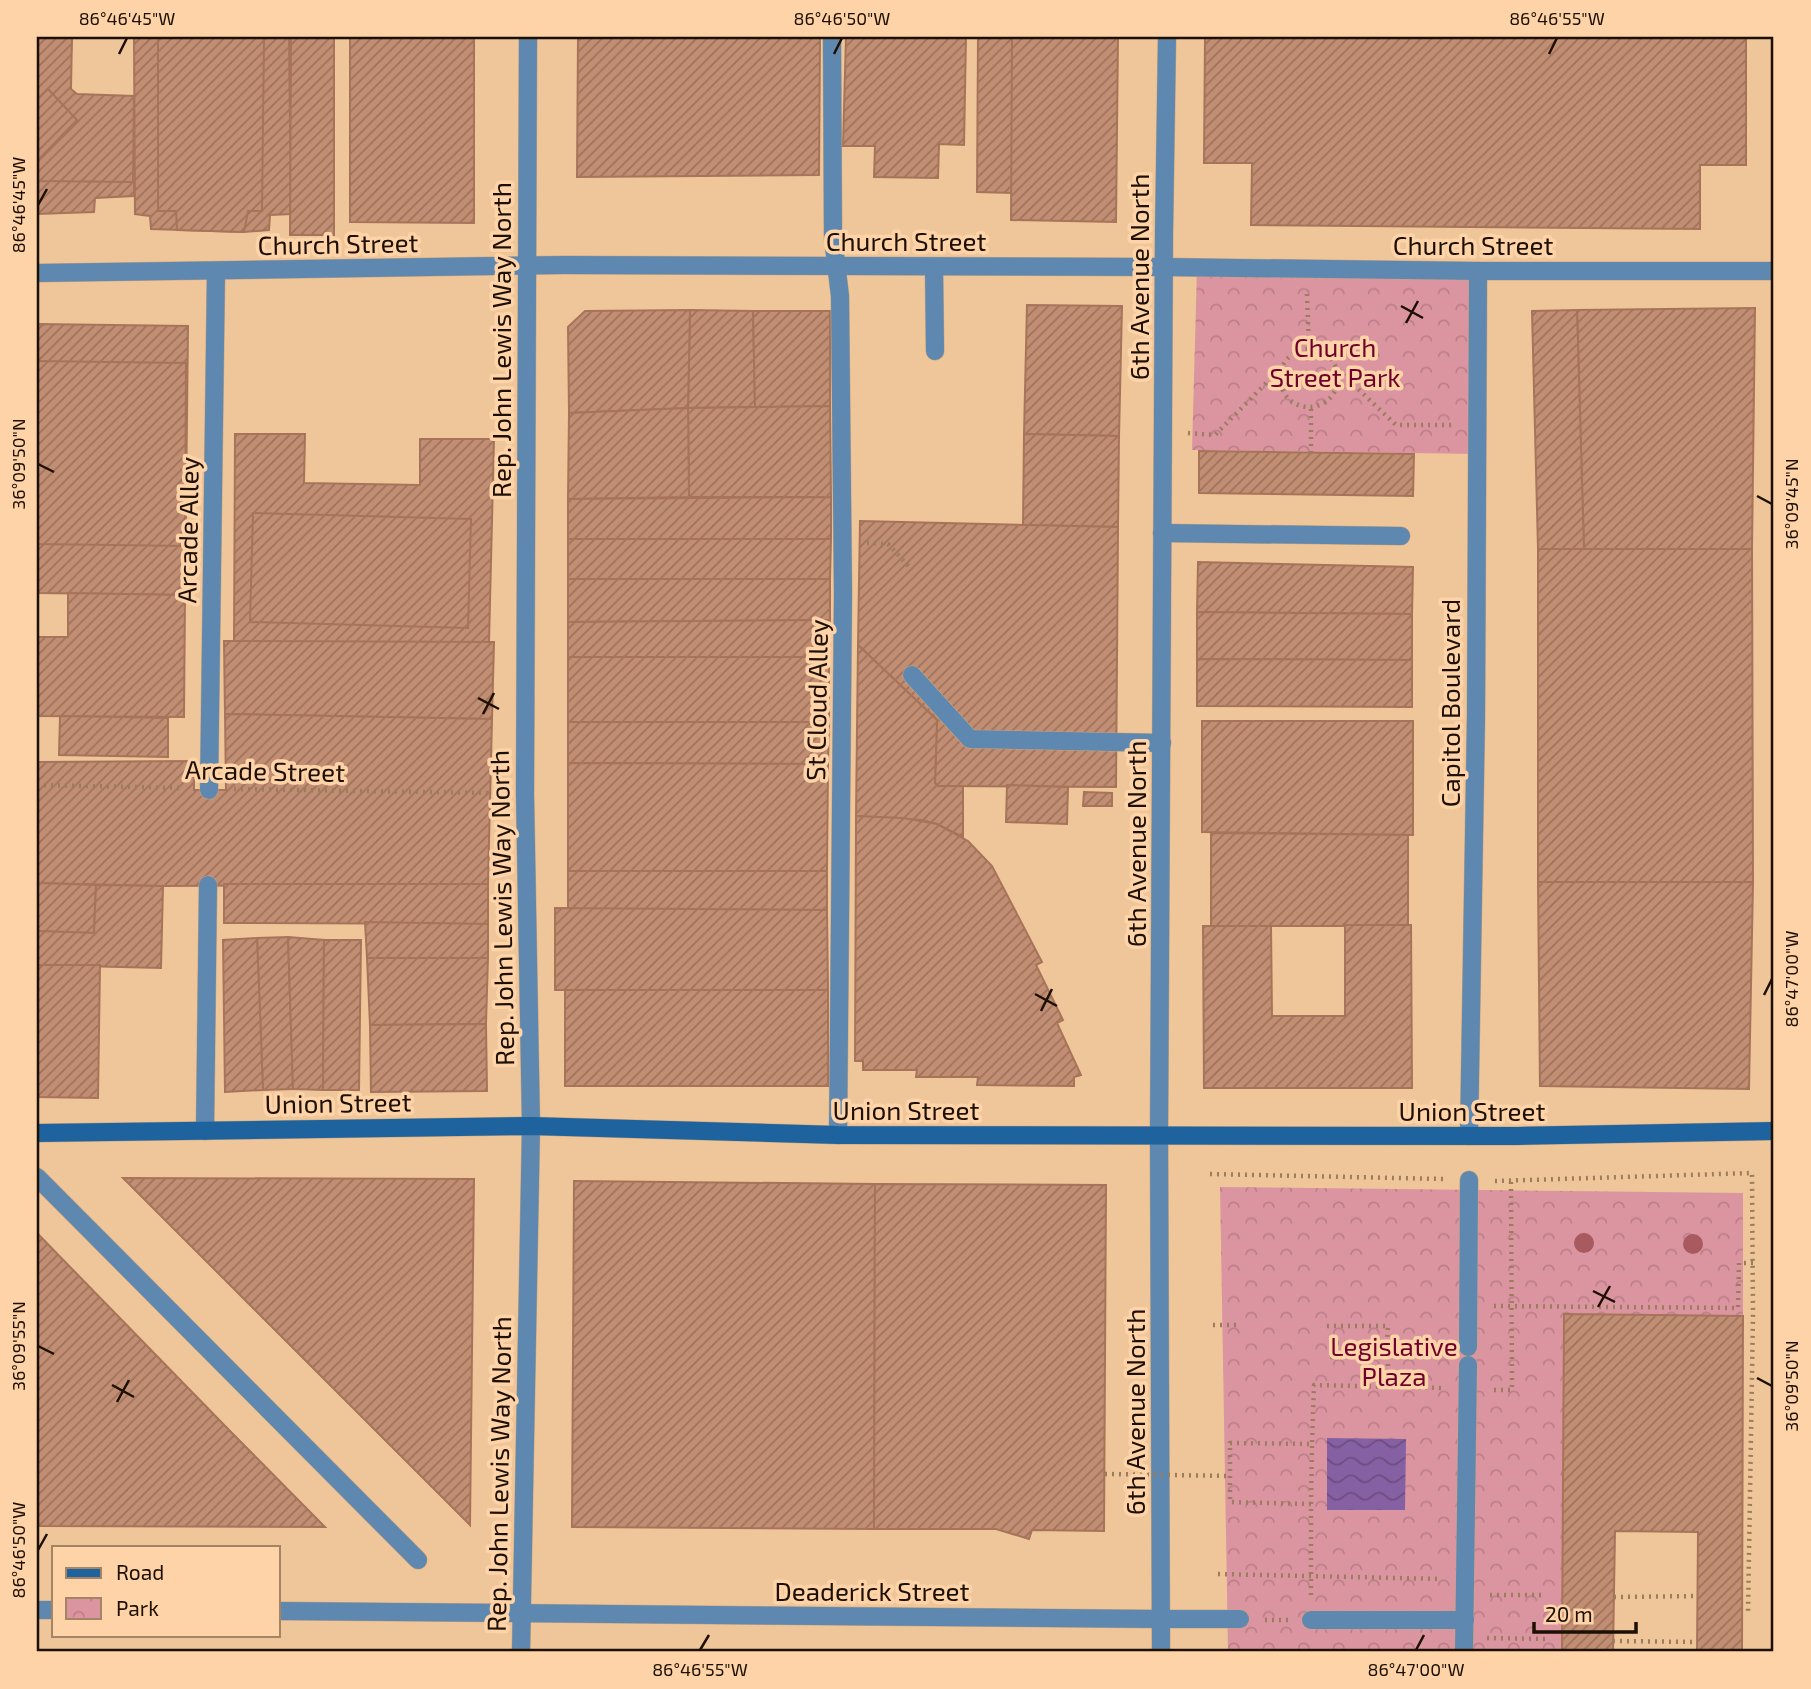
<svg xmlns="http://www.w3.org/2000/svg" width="1811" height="1689" font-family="'Exo 2',sans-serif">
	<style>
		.park { fill: url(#park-crowns) }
		.water { fill: url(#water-waves) }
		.building { fill: url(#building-hatch); stroke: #a7745a; stroke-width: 2 }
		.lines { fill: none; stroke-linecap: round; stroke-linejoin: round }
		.service-casing { stroke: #c9a57e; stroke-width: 19 }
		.pedestrian-casing { stroke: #c9a57e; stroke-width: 19 }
		.minor-casing { stroke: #c9a57e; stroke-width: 19 }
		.tertiary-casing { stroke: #c9a57e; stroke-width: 19 }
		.secondary-casing { stroke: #c9a57e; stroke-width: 19 }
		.path { stroke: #9b7d5d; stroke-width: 4.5; stroke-dasharray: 2 5; stroke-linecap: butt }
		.service { stroke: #5e88af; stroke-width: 18 }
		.pedestrian { stroke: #5e88af; stroke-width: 18 }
		.minor { stroke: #5e88af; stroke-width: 18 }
		.tertiary { stroke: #5e88af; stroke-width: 18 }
		.secondary { stroke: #1e639d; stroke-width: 18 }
		.path-bridge { stroke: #9b7d5d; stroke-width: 4.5; stroke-dasharray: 2 5; stroke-linecap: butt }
		.tree { fill: #a95a5e }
		.ticks { fill: none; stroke: #1d0f01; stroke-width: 2.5 }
		.labels { text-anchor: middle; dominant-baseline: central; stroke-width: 7; stroke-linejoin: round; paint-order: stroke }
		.street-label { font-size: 26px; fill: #1d0f01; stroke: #fdd3a7 }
		.park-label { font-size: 26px; fill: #70012c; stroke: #fdd3a7 }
		.neatline { fill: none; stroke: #1d0f01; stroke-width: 2.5 }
		.ticks-label { font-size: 18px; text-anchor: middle; fill: #1d0f01 }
	</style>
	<defs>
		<pattern id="park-crowns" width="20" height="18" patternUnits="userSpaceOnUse" patternTransform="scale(1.75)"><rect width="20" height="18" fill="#db95a1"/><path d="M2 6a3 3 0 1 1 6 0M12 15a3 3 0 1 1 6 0" fill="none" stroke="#bc7f89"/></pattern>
		<pattern id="water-waves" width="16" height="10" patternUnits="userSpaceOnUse" patternTransform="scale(1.75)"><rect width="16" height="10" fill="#8560a3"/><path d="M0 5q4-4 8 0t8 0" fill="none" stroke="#6c4e82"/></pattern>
		<pattern id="building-hatch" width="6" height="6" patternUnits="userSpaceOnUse" patternTransform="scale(1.75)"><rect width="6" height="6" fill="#c28e73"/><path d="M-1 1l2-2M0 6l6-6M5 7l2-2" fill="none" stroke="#9d725c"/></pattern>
	</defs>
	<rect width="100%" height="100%" fill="#efc69a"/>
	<g class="park">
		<polygon points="1197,268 1478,271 1476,454 1192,450"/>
		<polygon points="1220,1187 1743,1193 1743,1316 1564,1314 1562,1652 1228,1652"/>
	</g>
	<polygon class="water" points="1327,1438 1406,1439 1405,1510 1327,1510"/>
	<g class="building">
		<polygon points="37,37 72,37 68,96 134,96 134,196 95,198 94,212 37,214"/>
		<polygon points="37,37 72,37 71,89 77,94 134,96 133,182 37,181"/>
		<polygon points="134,37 289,37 291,214 270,215 269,230 244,232 151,229 150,216 135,214"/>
		<polygon points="158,37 264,37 262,211 248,211 244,232 177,230 176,211 158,211"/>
		<polygon points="291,37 334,37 334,235 290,235"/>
		<polygon points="350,37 474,37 474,223 350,222"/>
		<polygon points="578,37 820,37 819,175 577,177"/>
		<polygon points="846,37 966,37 964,145 939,144 938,178 874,177 875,146 843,146"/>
		<polygon points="978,37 1012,37 1012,193 977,192"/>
		<polygon points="1012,37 1118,37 1116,222 1011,220"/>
		<polygon points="1205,37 1746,37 1746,165 1700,165 1700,229 1251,225 1252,163 1204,163"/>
		<polygon points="48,89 77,120 37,161 37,100"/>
		<polygon points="1027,305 1122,306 1119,436 1024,434"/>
		<polygon points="1755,308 1752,549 1584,550 1577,310"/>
		<polygon points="690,310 753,311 755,407 688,408"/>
		<polygon points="690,310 688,408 569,413 568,327 585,311"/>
		<polygon points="1577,310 1584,550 1538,549 1532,311"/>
		<polygon points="753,311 830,311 830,406 755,407"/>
		<polygon points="37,324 188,326 185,595 37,593"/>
		<polygon points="37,361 186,363 185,546 37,544"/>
		<polygon points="830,406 831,497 689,497 688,408"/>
		<polygon points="688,408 689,497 568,499 569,413"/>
		<polygon points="235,434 305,434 304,483 420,485 420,439 494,439 489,642 234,642"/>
		<polygon points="1024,434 1119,436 1118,527 1023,525"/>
		<polygon points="1199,451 1414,454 1413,496 1199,493"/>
		<polygon points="831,497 831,539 568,539 568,499"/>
		<polygon points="253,513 471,519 468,628 250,622"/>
		<polygon points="860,521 1118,527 1116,787 938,786 935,783 937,720 858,645"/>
		<polygon points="568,539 831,539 830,579 568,579"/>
		<polygon points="1538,549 1752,549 1753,882 1538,882"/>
		<polygon points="1198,562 1413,567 1412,614 1197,612"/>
		<polygon points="568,579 830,579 830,620 568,622"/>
		<polygon points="68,593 185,595 184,717 37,716 37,637 68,637"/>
		<polygon points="1197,612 1412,614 1412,660 1197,659"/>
		<polygon points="830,620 829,657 568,657 568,622"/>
		<polygon points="224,641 494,642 492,719 225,714"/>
		<polygon points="858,645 937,720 935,783 938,786 963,786 963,837 937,824 922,820 856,816"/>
		<rect x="568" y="657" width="261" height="65"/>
		<polygon points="1197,659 1412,660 1412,707 1197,706"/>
		<polygon points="225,714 492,719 488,884 163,886 37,883 37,762 194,761 194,790 226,790"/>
		<polygon points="60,716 168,718 168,757 59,755"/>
		<polygon points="1202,721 1413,721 1413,835 1202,832"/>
		<polygon points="568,722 829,722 828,764 568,763"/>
		<polygon points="568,763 828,764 827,871 568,871"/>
		<polygon points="1007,785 1068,787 1067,824 1006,822"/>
		<polygon points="1084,792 1112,793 1112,806 1083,806"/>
		<polygon points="856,816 903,818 937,824 968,841 992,866 1042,962 1036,965 1063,1020 1057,1023 1081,1075 1074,1077 1074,1086 977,1085 978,1077 916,1077 917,1070 863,1070 863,1061 855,1061"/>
		<polygon points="1211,833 1408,835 1408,926 1211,926"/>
		<polygon points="568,871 827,871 827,910 568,909"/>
		<polygon points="1538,882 1753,882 1749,1089 1540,1086"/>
		<polygon points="37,883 96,885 94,933 37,931"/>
		<polygon points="224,884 488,884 488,924 224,923"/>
		<polygon points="96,885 163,886 161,968 37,965 37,931 94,933"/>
		<polygon points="555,908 827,910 828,990 555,990"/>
		<polygon points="365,922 488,924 488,958 367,958"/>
		<polygon points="1345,925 1411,925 1412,1088 1204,1088 1203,926 1271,926 1272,1016 1345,1016"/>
		<polygon points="288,937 293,1089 263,1090 257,938"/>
		<polygon points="288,937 324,940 323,1090 293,1089"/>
		<polygon points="257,938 263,1090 225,1092 223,940"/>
		<polygon points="324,940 361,940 359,1090 323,1090"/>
		<polygon points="367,958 488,958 486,1024 370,1025"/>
		<polygon points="37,965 100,965 98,1098 37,1097"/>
		<rect x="565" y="990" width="263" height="96"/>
		<polygon points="486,1024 487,1091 371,1092 370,1025"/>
		<polygon points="123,1178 474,1179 470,1525"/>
		<polygon points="574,1181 875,1184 874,1529 572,1527"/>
		<polygon points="875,1184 1106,1185 1104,1531 1032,1530 1029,1539 996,1529 874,1529"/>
		<polygon points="37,1233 231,1432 325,1527 37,1526"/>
		<polygon points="1564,1314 1743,1316 1742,1652 1697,1652 1698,1532 1615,1531 1613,1652 1562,1652"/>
	</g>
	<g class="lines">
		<defs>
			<g id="service">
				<polyline points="832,37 833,238 840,296 843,594 838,1135"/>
				<polyline points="934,267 935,351"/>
				<polyline points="1162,533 1401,536"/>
				<polyline points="912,675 970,739 1162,743"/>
				<polyline points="209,790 216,271"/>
				<polyline points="205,1131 208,885"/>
			</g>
			<g id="pedestrian">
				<polyline points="37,1177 418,1560"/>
				<polyline points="1468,1347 1469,1180"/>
				<polyline points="1160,1619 1240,1619"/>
				<polyline points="1311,1620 1465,1620"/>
				<polyline points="1464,1652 1468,1365"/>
			</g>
			<g id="minor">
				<polyline points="37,273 564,265 1164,267 1478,271 1774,271"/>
				<polyline points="1469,1136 1476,716 1478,271"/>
				<polyline points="37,1610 54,1610"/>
				<polyline points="278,1611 1160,1619"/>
				<polyline points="1161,1652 1159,1136 1164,233 1167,37"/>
			</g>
			<polyline id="tertiary" points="521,1652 531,1126 525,794 528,37"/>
			<polyline id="secondary" points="37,1133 531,1126 838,1135 1517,1136 1774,1131"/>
		</defs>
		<use href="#service" class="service-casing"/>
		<use href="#pedestrian" class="pedestrian-casing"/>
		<use href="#minor" class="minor-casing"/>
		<use href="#tertiary" class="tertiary-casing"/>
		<use href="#secondary" class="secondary-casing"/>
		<g class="path">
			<polyline points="1307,294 1309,349"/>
			<circle cx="1309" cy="378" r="29"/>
			<polyline points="1338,370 1396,425 1454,425"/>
			<polyline points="1188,433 1215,435 1281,368"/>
			<polyline points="1311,453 1311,407"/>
			<polyline points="867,543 888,544 912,570"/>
			<polyline points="37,785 183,788"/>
			<polyline points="234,789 493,793"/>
			<polyline points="1210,1174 1444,1179"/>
			<polyline points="1495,1181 1752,1173 1753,1314 1748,1614"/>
			<polyline points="1494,1306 1738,1308 1739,1263 1753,1263"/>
			<polyline points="1213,1325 1237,1325"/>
			<polyline points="1327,1326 1388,1326 1387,1343 1332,1343 1332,1357 1388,1357 1388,1387"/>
			<polyline points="1494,1390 1512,1390 1511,1181"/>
			<polyline points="1311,1504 1312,1444"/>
			<polyline points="1218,1574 1441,1579"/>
			<polyline points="1311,1595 1311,1504 1230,1502 1230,1443 1312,1444 1314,1385 1443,1388"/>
			<polyline points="1490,1595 1546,1595"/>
			<polyline points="1614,1597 1698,1596"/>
			<polyline points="1265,1620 1288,1620"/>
			<polyline points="1487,1638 1546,1639"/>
			<polyline points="1613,1641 1697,1642"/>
		</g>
		<use href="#service" class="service"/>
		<use href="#pedestrian" class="pedestrian"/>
		<use href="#minor" class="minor"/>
		<use href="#tertiary" class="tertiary"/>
		<use href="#secondary" class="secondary"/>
		<polyline class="path-bridge" points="1105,1474 1230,1476"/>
	</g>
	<g class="tree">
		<circle cx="1584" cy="1243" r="10"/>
		<circle cx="1693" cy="1244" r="10"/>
	</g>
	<path class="ticks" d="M 119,54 L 127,38M 834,54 L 842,38M 1549,54 L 1557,38M 38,205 L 47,189M 1401,306 L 1423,318M 1406,323 L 1418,301M 38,464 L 54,472M 1757,496 L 1772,504M 478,698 L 499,709M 483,714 L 494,693M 1035,994 L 1057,1006M 1764,995 L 1772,979M 1041,1011 L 1052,989M 1593,1291 L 1615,1302M 1598,1307 L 1610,1286M 38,1346 L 54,1354M 1757,1378 L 1772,1386M 112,1385 L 134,1397M 117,1402 L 129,1380M 38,1550 L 47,1534M 700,1650 L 709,1635M 1416,1650 L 1424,1635"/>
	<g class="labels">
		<g class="street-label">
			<text x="906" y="240">Church Street</text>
			<text transform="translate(338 243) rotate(-1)">Church Street</text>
			<text x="1473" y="244">Church Street</text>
			<text transform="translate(1138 277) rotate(-90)">6th Avenue North</text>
			<text transform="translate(500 340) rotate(-90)">Rep. John Lewis Way North</text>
			<text transform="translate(187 530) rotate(-89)">Arcade Alley</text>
			<text transform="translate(816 700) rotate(-89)">St Cloud Alley</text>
			<text transform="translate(1449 703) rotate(-90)">Capitol Boulevard</text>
			<text transform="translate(265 770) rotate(1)">Arcade Street</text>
			<text transform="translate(1135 844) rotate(-90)">6th Avenue North</text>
			<text transform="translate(501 908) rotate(-91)">Rep. John Lewis Way North</text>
			<text transform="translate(338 1102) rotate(-1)">Union Street</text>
			<text x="906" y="1109">Union Street</text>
			<text x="1472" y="1110">Union Street</text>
			<text transform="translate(1134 1412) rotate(-90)">6th Avenue North</text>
			<text transform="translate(498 1474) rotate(-89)">Rep. John Lewis Way North</text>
			<text x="872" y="1590">Deaderick Street</text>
		</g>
		<g class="park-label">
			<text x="1335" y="346">Church<tspan x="1335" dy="30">Street Park</tspan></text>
			<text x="1394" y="1345">Legislative<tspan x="1394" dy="30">Plaza</tspan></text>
		</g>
	</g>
	<rect width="1811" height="1689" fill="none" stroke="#fdd3a7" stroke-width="77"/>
	<rect x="52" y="1546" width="228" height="91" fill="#fdd3a7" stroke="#a38565" stroke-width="2"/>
	<rect x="66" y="1568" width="35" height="10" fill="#1e639d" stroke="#a38565" stroke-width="2"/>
	<text x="116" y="1580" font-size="21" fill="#1d0f01">Road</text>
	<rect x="66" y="1598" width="35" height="21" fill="url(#park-crowns)" stroke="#a38565" stroke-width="2"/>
	<text x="116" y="1616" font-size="21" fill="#1d0f01">Park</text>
	<path d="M1534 1622v10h102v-10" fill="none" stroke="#1d0f01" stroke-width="3.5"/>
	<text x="1545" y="1622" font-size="21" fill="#1d0f01" stroke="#fdd3a7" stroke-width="5" paint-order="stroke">20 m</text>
	<rect x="38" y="38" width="1734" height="1612" class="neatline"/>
	<g class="ticks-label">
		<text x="127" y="25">86°46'45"W</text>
		<text x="842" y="25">86°46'50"W</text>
		<text x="1557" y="25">86°46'55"W</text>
		<text transform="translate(19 205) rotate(-90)" y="6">86°46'45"W</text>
		<text transform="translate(19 464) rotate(-90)" y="6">36°09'50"N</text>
		<text transform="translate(1792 504) rotate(-90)" y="6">36°09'45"N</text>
		<text transform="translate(1792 979) rotate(-90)" y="6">86°47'00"W</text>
		<text transform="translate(19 1346) rotate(-90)" y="6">36°09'55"N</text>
		<text transform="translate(1792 1386) rotate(-90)" y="6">36°09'50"N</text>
		<text transform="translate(19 1550) rotate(-90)" y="6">86°46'50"W</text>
		<text x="700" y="1676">86°46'55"W</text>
		<text x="1416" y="1676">86°47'00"W</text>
	</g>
</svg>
